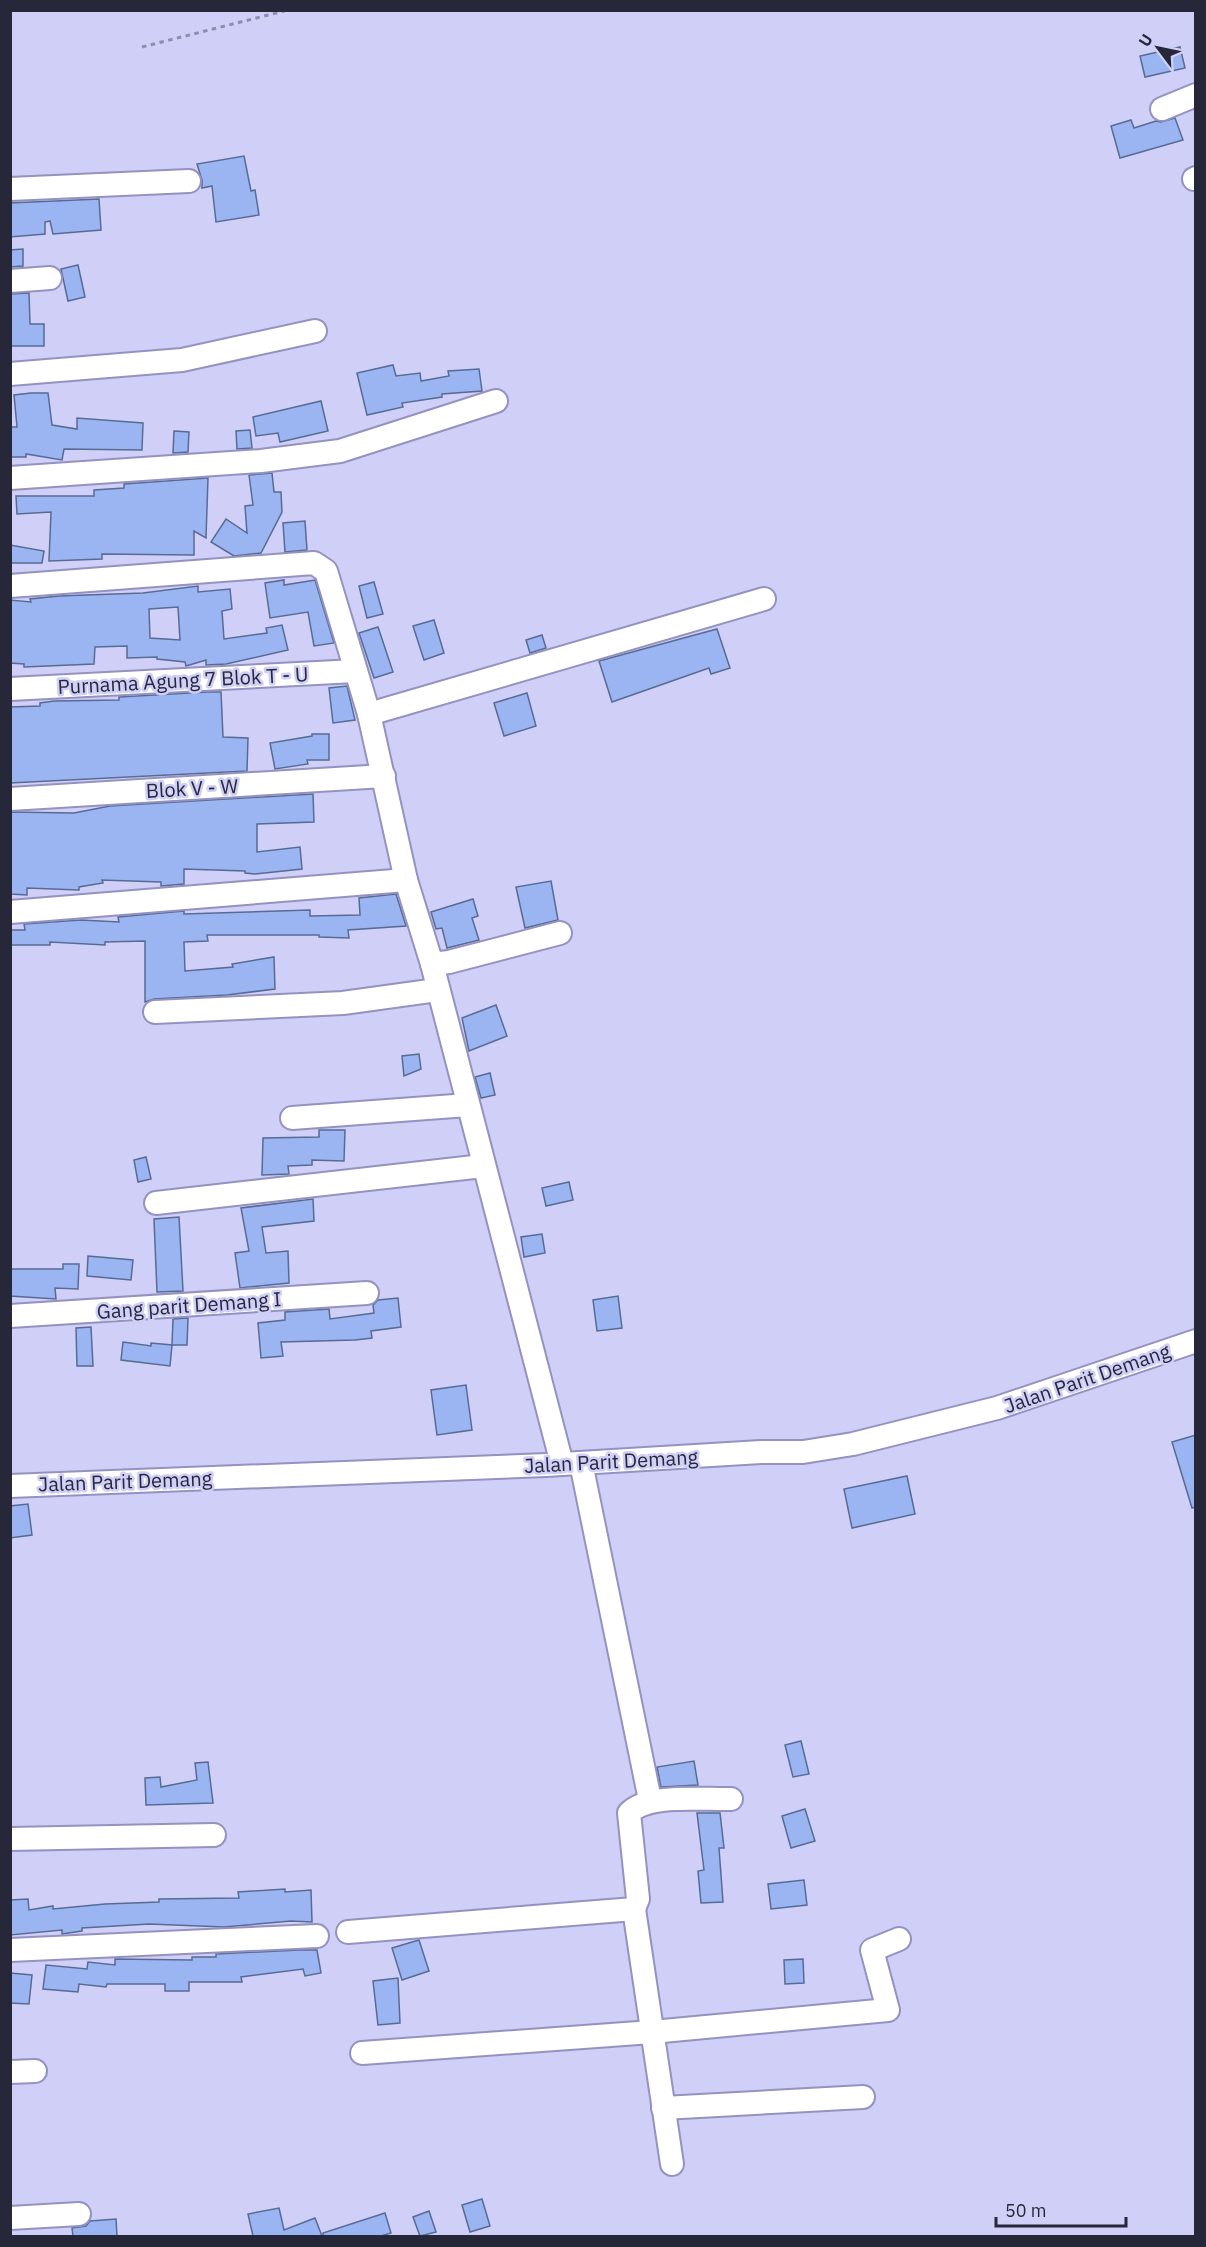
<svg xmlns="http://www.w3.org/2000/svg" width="1206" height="2247" font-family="'IBM Plex Sans',sans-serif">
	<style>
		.building { fill: #9ab5f1; stroke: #586b94; stroke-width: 1.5; fill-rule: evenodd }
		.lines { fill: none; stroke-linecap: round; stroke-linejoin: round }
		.minor-casing { stroke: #9392c1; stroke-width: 26 }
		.path { stroke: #8d8dac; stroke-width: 3; stroke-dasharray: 4.5 4.5; stroke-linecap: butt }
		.minor { stroke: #fff; stroke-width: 22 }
		.labels { text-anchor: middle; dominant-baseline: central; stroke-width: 5; stroke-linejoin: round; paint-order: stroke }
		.street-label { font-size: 20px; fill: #27273a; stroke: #cfcff7 }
	</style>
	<rect width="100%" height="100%" fill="#cfcff7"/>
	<g class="building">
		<polygon points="1180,47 1185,68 1145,77 1140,56"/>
		<polygon points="1175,118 1183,140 1120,158 1111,126 1131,120 1134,128 1156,121 1161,122"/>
		<polygon points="244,156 251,191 255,190 259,215 216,222 212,186 202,188 202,180 197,164"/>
		<polygon points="99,199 101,230 53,234 50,221 45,222 45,234 10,237 10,203"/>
		<polygon points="23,249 23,266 10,267 10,250"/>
		<polygon points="78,265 85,297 68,301 61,269"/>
		<polygon points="29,293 30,324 44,324 44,346 10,346 10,294"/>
		<polygon points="393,365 396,376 420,373 421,381 449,376 448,371 479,369 482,391 442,394 442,397 402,403 403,407 367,415 357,373"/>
		<polygon points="31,393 48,393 52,425 77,429 77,418 143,423 142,450 64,449 62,460 26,454 26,457 10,457 10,427 17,427 14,395"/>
		<polygon points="321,401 328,431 280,442 278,433 256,436 253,417"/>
		<polygon points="250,430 252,448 237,449 236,431"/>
		<polygon points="174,431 189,432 188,452 173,453"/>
		<polygon points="272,473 274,492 281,492 282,512 261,553 234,556 211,542 226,519 247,533 245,506 253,505 249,475"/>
		<polygon points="208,478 206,538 194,531 194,555 102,554 102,559 49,561 51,512 17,514 16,496 94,496 94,490 124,488 124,484"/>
		<polygon points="305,521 307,550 285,552 283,523"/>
		<polygon points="10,545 44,551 42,563 10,563"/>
		<polygon points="284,580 284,585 315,580 334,643 314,646 308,612 270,618 265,583"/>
		<polygon points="374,582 383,614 367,618 359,586"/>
		<path d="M 198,586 L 198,592 L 230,589 L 232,609 L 222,611 L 224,639 L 267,633 L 266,628 L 282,625 L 288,650 L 226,664 L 206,665 L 206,660 L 186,666 L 185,662 L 157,659 L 157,657 L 127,658 L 127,646 L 95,647 L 94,664 L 24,667 L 24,664 L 10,663 L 10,600 L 31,602 L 30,599 L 59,596 L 143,593 ZM 178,607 L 180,640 L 150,638 L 149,609 Z"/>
		<polygon points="434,620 444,653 424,660 413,626"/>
		<polygon points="378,627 393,672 374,678 359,633"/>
		<polygon points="717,629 730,668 711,674 709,668 612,702 599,661"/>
		<polygon points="542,635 546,648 530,653 526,640"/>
		<polygon points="347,686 355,720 333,723 329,688"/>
		<polygon points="208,692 221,692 223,737 248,738 247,771 10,783 10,707 40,706 40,703 54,701 119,700 119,697"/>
		<polygon points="527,693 536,726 504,736 494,703"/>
		<polygon points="312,734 329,734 329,760 307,760 308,764 275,769 270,743 312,736"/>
		<polygon points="313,794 314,822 257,824 257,852 300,847 302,869 255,874 245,873 245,871 184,869 184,884 161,886 161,882 102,880 103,883 79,887 79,890 27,888 27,895 10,894 10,812 74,813 110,806"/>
		<polygon points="551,881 558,920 525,928 516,887"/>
		<polygon points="396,894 406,926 348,930 349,938 319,937 319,935 207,935 208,941 184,942 185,971 233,967 232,964 274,957 275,989 227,995 154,999 145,1002 145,941 105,942 105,945 50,942 50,945 10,945 10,930 25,930 24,924 81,920 119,922 118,917 184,911 184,914 310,910 310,916 360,915 359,898"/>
		<polygon points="473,899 478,916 472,918 479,940 447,948 442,928 436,929 431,912"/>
		<polygon points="496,1005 507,1036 469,1051 462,1018"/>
		<polygon points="419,1054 421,1069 404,1076 402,1056"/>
		<polygon points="490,1073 495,1095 481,1098 475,1077"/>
		<polygon points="319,1130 345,1130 344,1161 312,1160 312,1165 288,1166 289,1174 262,1175 263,1138 319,1137"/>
		<polygon points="146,1157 151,1179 138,1182 134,1160"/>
		<polygon points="569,1182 573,1200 546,1206 542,1188"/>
		<polygon points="313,1199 314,1221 262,1227 266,1253 288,1251 289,1283 240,1288 235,1253 249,1251 241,1208"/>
		<polygon points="179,1217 183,1291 157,1292 154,1219"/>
		<polygon points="542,1234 545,1253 524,1257 521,1237"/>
		<polygon points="88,1256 133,1260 131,1280 87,1276"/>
		<polygon points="63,1264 79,1264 78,1289 55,1288 56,1299 10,1296 10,1269 63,1269"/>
		<polygon points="618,1296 622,1328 597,1331 593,1300"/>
		<polygon points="398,1298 401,1327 371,1331 372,1338 355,1340 281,1342 283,1356 261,1358 258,1323 285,1320 285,1312 329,1309 330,1319 374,1313 373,1305 378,1300"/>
		<polygon points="188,1318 187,1345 172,1345 173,1319"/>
		<polygon points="91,1327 93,1366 77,1366 76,1328"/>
		<polygon points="123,1342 151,1346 151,1343 172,1345 170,1366 121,1360"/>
		<polygon points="466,1385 472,1430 437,1435 431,1390"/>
		<polygon points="1196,1435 1196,1507 1192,1508 1172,1442"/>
		<polygon points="907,1476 915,1514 852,1528 844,1489"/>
		<polygon points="28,1504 32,1535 10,1538 10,1506"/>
		<polygon points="801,1741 809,1774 793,1777 785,1745"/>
		<polygon points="694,1761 698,1785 661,1787 657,1767"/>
		<polygon points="208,1762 213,1803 146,1805 145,1778 160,1777 161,1787 197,1780 195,1763"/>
		<polygon points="805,1809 815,1841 791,1848 782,1816"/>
		<polygon points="697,1813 720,1813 724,1848 719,1848 723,1902 701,1903 698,1871 704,1870"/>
		<polygon points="804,1880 807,1905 771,1909 768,1884"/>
		<polygon points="285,1889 285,1892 311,1890 312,1922 291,1921 224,1927 149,1924 82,1928 82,1931 62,1934 62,1930 10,1935 10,1900 28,1899 29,1910 53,1906 53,1909 105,1904 159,1902 159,1899 239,1898 238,1892"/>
		<polygon points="419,1940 429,1971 402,1980 392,1948"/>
		<polygon points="299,1950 317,1950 321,1973 305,1976 303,1969 241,1977 242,1982 189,1982 189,1991 165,1991 165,1984 107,1984 106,1987 79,1984 78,1992 43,1989 46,1965 87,1969 88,1962 115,1965 115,1959 192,1960 192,1957 216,1957 216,1954"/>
		<polygon points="803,1959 804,1983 785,1984 784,1960"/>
		<polygon points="10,1973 32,1975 29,2004 10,2003"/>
		<polygon points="398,1978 400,2023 378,2025 373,1981"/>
		<polygon points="482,2199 490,2226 470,2232 462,2205"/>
		<polygon points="279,2208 284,2230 315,2218 322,2236 253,2236 248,2214"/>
		<polygon points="429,2211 436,2232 420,2236 413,2217"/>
		<polygon points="385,2213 391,2233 381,2236 323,2236 323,2233"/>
		<polygon points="116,2219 117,2236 73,2236 72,2228 86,2226 90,2221"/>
	</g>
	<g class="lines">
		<defs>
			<g id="minor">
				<polyline points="1162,109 1196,95"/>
				<polyline points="1194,179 1196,178"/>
				<polyline points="10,189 189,181"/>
				<polyline points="10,281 50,278"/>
				<polyline points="10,374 182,360 315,331"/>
				<polyline points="10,478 261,461 340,451 496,401"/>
				<polyline points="10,586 314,563 326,571 369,714 406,880 432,964 562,1464"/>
				<polyline points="10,689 355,671"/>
				<polyline points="369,714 764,599"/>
				<polyline points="10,799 384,776"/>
				<polyline points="10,912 406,880"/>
				<polyline points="432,964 449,962 560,933"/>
				<polyline points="155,1012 343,1003 437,990"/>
				<polyline points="292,1118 468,1105"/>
				<polyline points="156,1203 483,1166"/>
				<polyline points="10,1316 367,1293"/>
				<polyline points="581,1463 650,1800"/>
				<polyline points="10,1486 546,1465 761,1452 803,1452 853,1444 997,1408 1196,1341"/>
				<polyline points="10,1839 214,1835"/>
				<polyline points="634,1909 672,2164"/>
				<path d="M 348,1932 L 634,1909 L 638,1899 L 629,1813 C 648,1793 703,1800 731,1799"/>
				<polyline points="10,1950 317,1936"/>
				<polyline points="362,2053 652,2032 888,2010 872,1950 899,1939"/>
				<polyline points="10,2072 35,2071"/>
				<polyline points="663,2108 863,2097"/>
				<polyline points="10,2218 79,2214"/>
			</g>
		</defs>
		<use href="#minor" class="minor-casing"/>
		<polyline class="path" points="142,47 288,10"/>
		<use href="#minor" class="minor"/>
	</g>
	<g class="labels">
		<g class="street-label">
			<text transform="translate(183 680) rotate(-3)">Purnama Agung 7 Blok T - U</text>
			<text transform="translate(192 788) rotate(-3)">Blok V - W</text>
			<text transform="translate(189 1305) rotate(-4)">Gang parit Demang I</text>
			<text transform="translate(1087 1378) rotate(-19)">Jalan Parit Demang</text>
			<text transform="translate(611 1461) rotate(-3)">Jalan Parit Demang</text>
			<text transform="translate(125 1481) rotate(-2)">Jalan Parit Demang</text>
		</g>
	</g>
	<rect width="1206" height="2247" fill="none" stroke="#27273a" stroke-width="24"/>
	<g transform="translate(1158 48) rotate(302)" stroke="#cfcff7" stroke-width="4.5" paint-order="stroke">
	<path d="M0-4.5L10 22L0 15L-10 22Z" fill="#27273a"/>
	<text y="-9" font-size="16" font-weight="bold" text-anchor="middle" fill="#27273a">U</text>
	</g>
	<path d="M996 2217v9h130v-9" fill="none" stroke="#27273a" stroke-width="3"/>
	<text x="1005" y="2217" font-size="18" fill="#27273a" stroke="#cfcff7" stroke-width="4.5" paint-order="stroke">50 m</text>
</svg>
